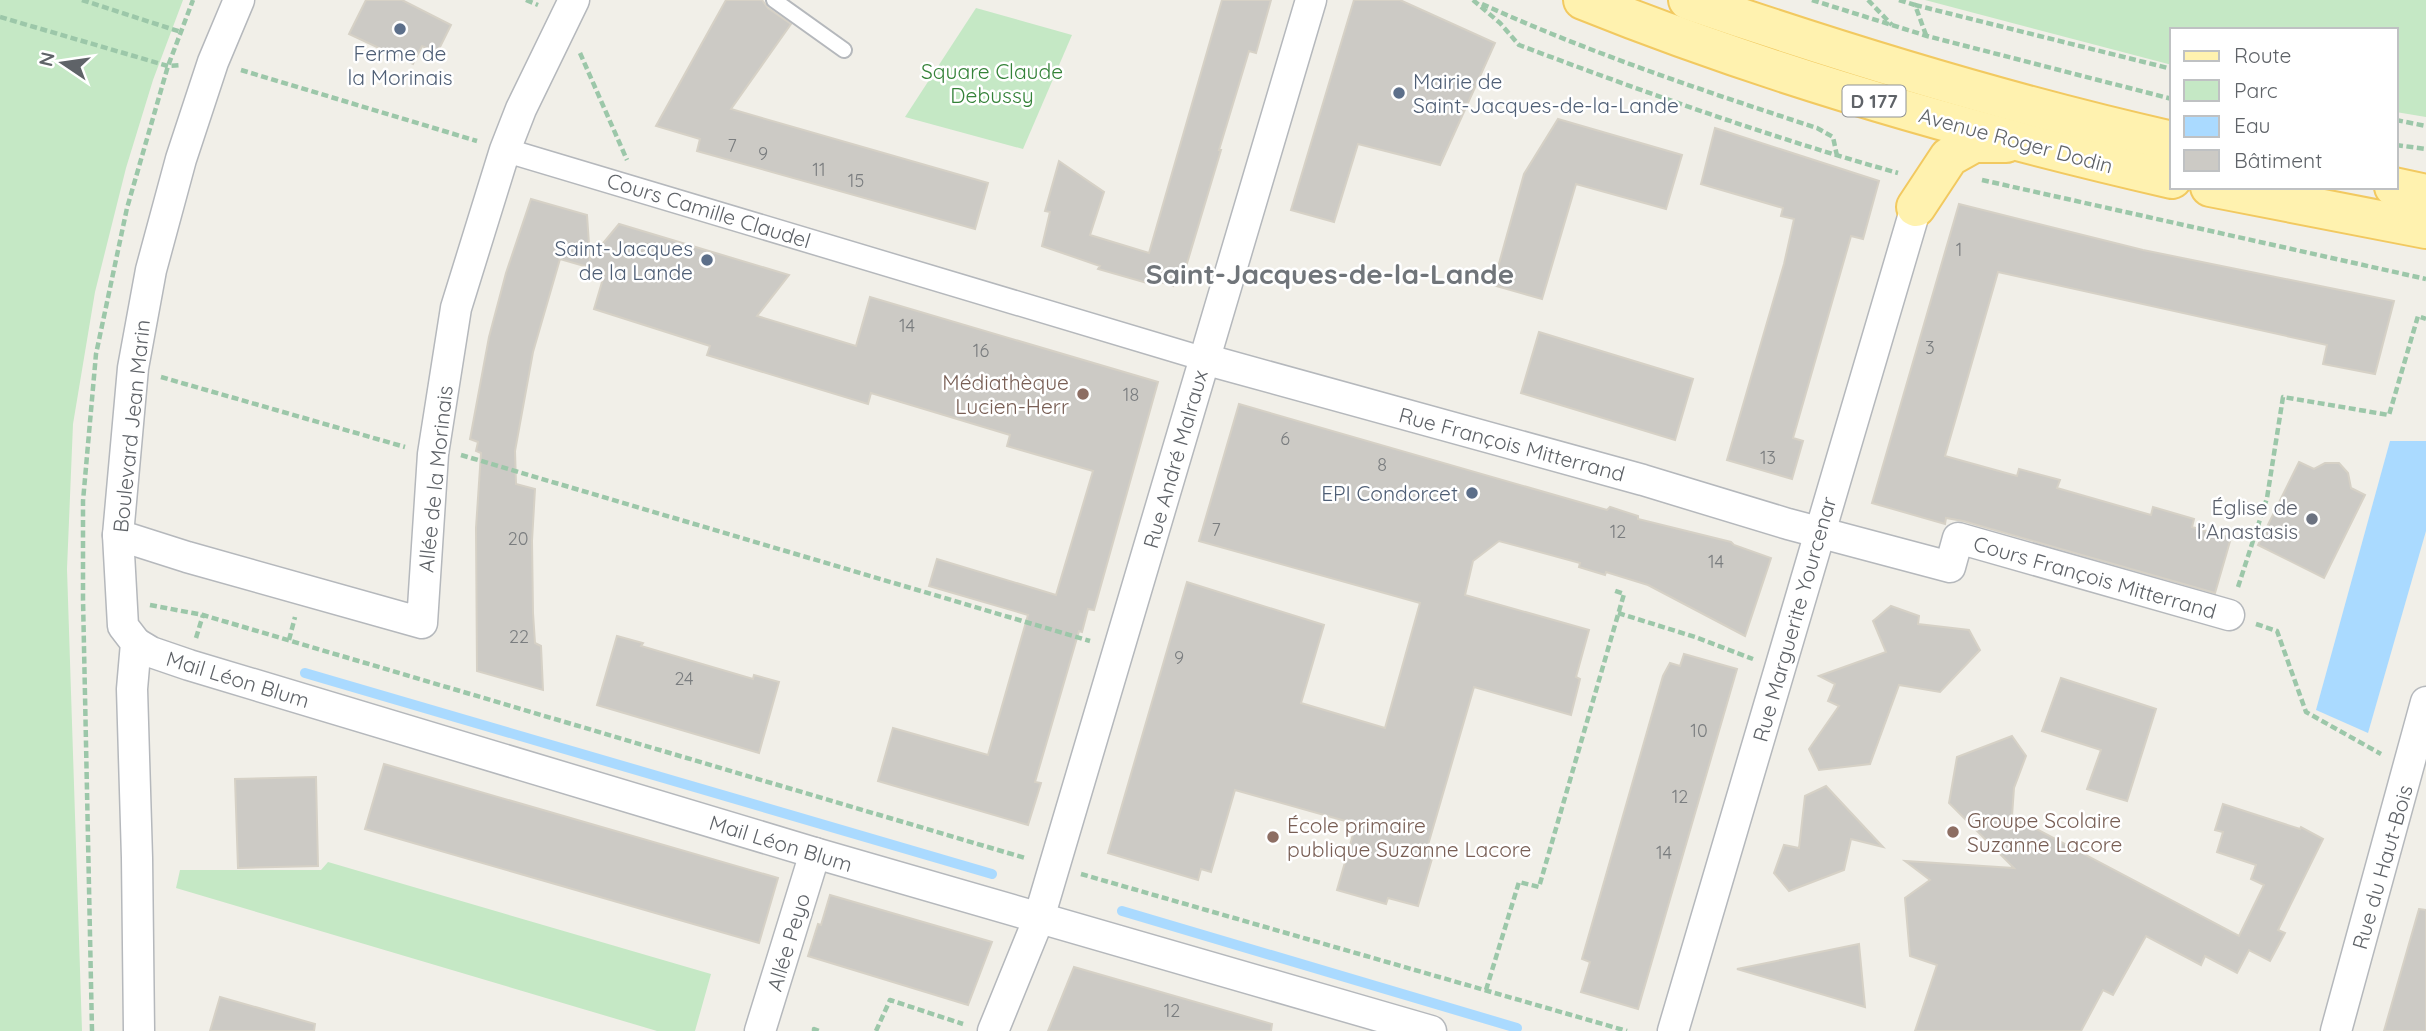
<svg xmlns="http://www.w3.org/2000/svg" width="2426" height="1031" font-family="Quicksand,sans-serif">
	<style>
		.green { fill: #c5e8c5 }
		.water { fill: #aadaff }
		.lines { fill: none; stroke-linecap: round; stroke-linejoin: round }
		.stream { stroke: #aadaff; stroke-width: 10 }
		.building { fill: #cccac5; stroke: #d6d1c6; stroke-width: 2 }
		.service-casing { stroke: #b5b8bc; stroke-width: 18 }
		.pedestrian-casing { stroke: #b5b8bc; stroke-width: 26 }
		.minor-casing { stroke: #b5b8bc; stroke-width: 33 }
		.primary-casing { stroke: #f2c960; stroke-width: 42 }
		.path { stroke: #9cc7a9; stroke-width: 4.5; stroke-dasharray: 7 3.5; stroke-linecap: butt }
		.service { stroke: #fff; stroke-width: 14 }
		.pedestrian { stroke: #fff; stroke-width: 23 }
		.minor { stroke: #fff; stroke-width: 30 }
		.primary { stroke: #fff2af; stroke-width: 38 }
		.service-dot { fill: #5c6f8a; stroke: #fff; stroke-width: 2.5 }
		.education-dot { fill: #8d6e63; stroke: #fff; stroke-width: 2.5 }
		.worship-dot { fill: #6b7280; stroke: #fff; stroke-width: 2.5 }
		.labels { text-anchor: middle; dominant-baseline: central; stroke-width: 5; stroke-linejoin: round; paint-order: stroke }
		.number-label { font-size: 18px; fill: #7a7d7f }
		.shield { fill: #fff; stroke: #8f9295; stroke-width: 2 }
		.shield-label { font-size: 19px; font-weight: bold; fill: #5f6368 }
		.service-label { font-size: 21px; fill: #4e5e75; stroke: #fff; text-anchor: end }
		.park-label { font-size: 21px; fill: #348238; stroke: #fff }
		.street-label { font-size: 21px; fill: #5f6368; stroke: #fff }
		.education-label { font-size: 21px; fill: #785e54; stroke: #fff; text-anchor: start }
		.worship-label { font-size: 21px; fill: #5b616d; stroke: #fff; text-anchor: end }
		.district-label { font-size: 28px; font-weight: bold; fill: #70757a; stroke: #fff }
	</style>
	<rect width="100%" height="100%" fill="#f1efe8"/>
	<g class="green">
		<polygon points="0,0 183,0 153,80 126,168 95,292 73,424 67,569 82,1031 0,1031"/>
		<polygon points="1925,0 2426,0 2426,117 2396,112 2396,30 2172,30 2172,65"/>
		<polygon points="976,8 1072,35 1023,149 905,117"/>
		<polygon points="328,862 711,974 695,1031 657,1031 176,888 180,870 321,870"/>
	</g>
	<polygon class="water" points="2390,441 2426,441 2426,531 2368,733 2316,710"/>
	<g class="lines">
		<g class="stream">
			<polyline points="305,673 992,874"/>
			<polyline points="1122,911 1517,1028"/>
		</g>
	</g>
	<g class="building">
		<polygon points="366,0 402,0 451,25 437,53 422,46 413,64 349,34"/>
		<polygon points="726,0 762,0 768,8 791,24 731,109 988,183 975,229 697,151 700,139 656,126"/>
		<polygon points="1222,0 1271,0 1256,53 1249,51 1219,150 1221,150 1182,280 1176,278 1173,286 1148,278 1147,283 1098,269 1100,266 1042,246 1050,212 1045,211 1059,161 1104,192 1090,235 1149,253"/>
		<polygon points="1354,0 1400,0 1495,43 1440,165 1358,144 1334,222 1291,210"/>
		<polygon points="1558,119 1682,155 1666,209 1576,184 1542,299 1493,285 1524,174"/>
		<polygon points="1715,128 1879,181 1863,239 1851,236 1793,438 1803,441 1792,479 1727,460 1784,264 1794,219 1781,216 1783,208 1701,184"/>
		<polygon points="531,199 587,215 590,259 619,224 789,275 757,316 856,346 870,297 1158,382 1094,610 1088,609 1082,632 1079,631 1035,782 1041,783 1028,825 878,781 893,728 988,755 1028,615 929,586 937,559 1056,595 1093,471 1007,446 1010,435 871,393 868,404 707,355 710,346 594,309 605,272 560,259 533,352 515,451 516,484 535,489 532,541 533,613 535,643 541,646 543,690 477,671 476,528 481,453 476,451 478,442 470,439 489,337 506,273"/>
		<polygon points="1959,204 2143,250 2394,301 2375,374 2323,364 2327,345 1998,272 1945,456 2017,476 2019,469 2060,480 2057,488 2151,515 2153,507 2194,519 2192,527 2231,538 2215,593 1963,521 1946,518 1945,524 1872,503"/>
		<polygon points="1539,332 1693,379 1675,440 1521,393"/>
		<polygon points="1239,404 1607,510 1610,507 1638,516 1638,519 1731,542 1734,545 1771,558 1745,636 1648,585 1606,572 1605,575 1579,567 1580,563 1499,541 1473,561 1465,595 1589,630 1576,677 1580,679 1571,715 1474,687 1428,845 1434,852 1418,906 1388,898 1386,904 1337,890 1356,824 1235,790 1211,872 1201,869 1198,880 1108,853 1187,582 1324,625 1301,703 1385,728 1420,603 1199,541"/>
		<polygon points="2299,462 2314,469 2325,463 2339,463 2348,473 2351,488 2365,495 2324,578 2258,545"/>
		<polygon points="1891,606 1919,616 1918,624 1969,630 1980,650 1940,692 1899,685 1870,764 1819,770 1809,749 1839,706 1828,701 1835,684 1819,676 1886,652 1873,621"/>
		<polygon points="617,636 643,643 641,646 753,679 754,675 779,682 759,753 597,705"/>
		<polygon points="1684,654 1737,669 1638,1009 1581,992 1590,962 1582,959 1663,676 1670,663 1680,666"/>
		<polygon points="2061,678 2156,709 2127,801 2087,789 2101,750 2042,731"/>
		<polygon points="2012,736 2026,756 2014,788 2012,816 2239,936 2264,885 2251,879 2256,865 2217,852 2223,832 2215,830 2223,804 2300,829 2301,827 2323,839 2278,930 2285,933 2270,961 2249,950 2237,973 2205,956 2201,965 2146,936 2113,995 2103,990 2081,1031 1915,1031 1937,965 1910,956 1905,898 1930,880 1905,861 2014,868 1949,803 1957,757"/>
		<polygon points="384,764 778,878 759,943 365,829"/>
		<polygon points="316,777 318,866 238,868 235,779"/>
		<polygon points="1826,786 1883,847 1851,839 1844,870 1789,891 1774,873 1784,845 1799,848 1805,796"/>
		<polygon points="830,895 992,942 968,1005 808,956 818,924 821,925"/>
		<polygon points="2419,909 2426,910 2426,1031 2384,1031"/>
		<polygon points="1859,944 1865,1007 1737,969"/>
		<polygon points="1074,967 1272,1024 1271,1031 1048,1031"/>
		<polygon points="220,997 315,1024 314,1031 210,1031"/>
	</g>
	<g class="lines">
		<defs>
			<polyline id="service" points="774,0 844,50"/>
			<polyline id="pedestrian" points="505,150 1204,359"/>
			<g id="minor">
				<polyline points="1204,359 1643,480 1788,524 1950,567 1958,538 2229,615"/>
				<polyline points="118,535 187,557 422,623 433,454 456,308 505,150 521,109 574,0"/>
				<polyline points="136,643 151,652 189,665 815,853 1431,1031"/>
				<polyline points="139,1031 137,858 132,689 136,643 123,626 118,535 133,368 151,270 181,159 213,62 239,0"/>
				<polyline points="760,1031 815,853"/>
				<polyline points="993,1031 1039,918 1311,0"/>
				<polyline points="1673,1031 1916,207"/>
				<polyline points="2336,1031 2426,702"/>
			</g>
			<g id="primary">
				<path d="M 1583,0 C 1774,77 1972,133 2172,179"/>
				<path d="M 1688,0 C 1848,55 2008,104 2172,141"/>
				<polyline points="2210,187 2426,229"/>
				<polyline points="2394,187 2426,194"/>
				<polyline points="1916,207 1949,157 1974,143 2006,143"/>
			</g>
		</defs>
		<use href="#service" class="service-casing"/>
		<use href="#pedestrian" class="pedestrian-casing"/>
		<use href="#minor" class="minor-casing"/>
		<use href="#primary" class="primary-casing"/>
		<g class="path">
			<polyline points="82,0 181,32"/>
			<polyline points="526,0 538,5"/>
			<path d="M 1473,0 L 1500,23 L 1519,45 C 1644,92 1769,137 1898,173"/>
			<polyline points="1812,0 1927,36 2172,99"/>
			<polyline points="1868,0 1892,25"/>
			<polyline points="1899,0 1915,5 1926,35"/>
			<path d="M 1482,4 C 1590,53 1704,91 1817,128 L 1833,137 L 1837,156"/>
			<polyline points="1915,5 2172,69"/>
			<polyline points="0,17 168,66 181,65"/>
			<polyline points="580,53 627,160"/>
			<polyline points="241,70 477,141"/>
			<polyline points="2396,120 2426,126"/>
			<polyline points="2396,145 2426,149"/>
			<polyline points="1982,180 2426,279"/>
			<polyline points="161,377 405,447"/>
			<polyline points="461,455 1090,641"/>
			<polyline points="2238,587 2267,498 2283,397 2389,415 2418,316 2426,319"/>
			<polyline points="150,605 203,615 1025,858"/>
			<polyline points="1618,613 1695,637 1753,659"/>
			<polyline points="2256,624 2277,631 2306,712 2381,754"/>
			<polyline points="196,638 203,615"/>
			<polyline points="289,640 295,617"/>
			<polyline points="1081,874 1627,1031"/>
			<polyline points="1486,990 1519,882 1539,887 1624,594 1613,590"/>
			<polyline points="92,1031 83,599 83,501 96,354 127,208 168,66 193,0"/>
			<polyline points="814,1031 814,1029 819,1031"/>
			<polyline points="876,1031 890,1000 963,1024"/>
		</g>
		<use href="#service" class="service"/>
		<use href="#pedestrian" class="pedestrian"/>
		<use href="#minor" class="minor"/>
		<use href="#primary" class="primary"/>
	</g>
	<g class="service-dot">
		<circle cx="400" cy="29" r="7"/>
		<circle cx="1399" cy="93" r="7"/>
		<circle cx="707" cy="260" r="7"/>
		<circle cx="1472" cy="493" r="7"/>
	</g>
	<g class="education-dot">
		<circle cx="1083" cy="394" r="7"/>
		<circle cx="1953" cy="832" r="7"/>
		<circle cx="1273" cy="837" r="7"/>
	</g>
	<circle class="worship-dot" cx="2312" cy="519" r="7"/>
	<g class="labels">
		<g class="number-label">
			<text x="732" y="145">7</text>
			<text x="763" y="153">9</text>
			<text x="819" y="169">11</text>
			<text x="856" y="180">15</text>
			<text x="1959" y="249">1</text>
			<text x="907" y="325">14</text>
			<text x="1930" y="347">3</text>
			<text x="981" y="350">16</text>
			<text x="1131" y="394">18</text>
			<text x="1285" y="438">6</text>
			<text x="1768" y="457">13</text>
			<text x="1382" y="464">8</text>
			<text x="1216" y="529">7</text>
			<text x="1618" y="531">12</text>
			<text x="518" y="538">20</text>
			<text x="1716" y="561">14</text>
			<text x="519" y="636">22</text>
			<text x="1179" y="657">9</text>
			<text x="684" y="678">24</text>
			<text x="1699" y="730">10</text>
			<text x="1680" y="796">12</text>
			<text x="1664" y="852">14</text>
			<text x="1172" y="1010">12</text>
		</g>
		<rect class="shield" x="1842.5" y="85.5" width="63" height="31" rx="5"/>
		<g class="shield-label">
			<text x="1874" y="101">D 177</text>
		</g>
		<g class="service-label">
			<text x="400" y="53" text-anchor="middle">Ferme de<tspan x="400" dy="24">la Morinais</tspan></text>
			<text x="1413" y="81" text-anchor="start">Mairie de<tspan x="1413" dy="24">Saint-Jacques-de-la-Lande</tspan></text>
			<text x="693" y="248">Saint-Jacques<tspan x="693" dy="24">de la Lande</tspan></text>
			<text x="1458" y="493">EPI Condorcet</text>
		</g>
		<g class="park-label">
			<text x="992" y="71">Square Claude<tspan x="992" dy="24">Debussy</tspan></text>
		</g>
		<g class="street-label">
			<text transform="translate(2016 140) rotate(15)">Avenue Roger Dodin</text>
			<text transform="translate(709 210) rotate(17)">Cours Camille Claudel</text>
			<text transform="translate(131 426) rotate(-84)">Boulevard Jean Marin</text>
			<text transform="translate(1512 444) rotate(15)">Rue François Mitterrand</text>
			<text transform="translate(1175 459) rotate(-74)">Rue André Malraux</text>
			<text transform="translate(435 479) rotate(-84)">Allée de la Morinais</text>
			<text transform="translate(2095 577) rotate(16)">Cours François Mitterrand</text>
			<text transform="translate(1794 619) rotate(-74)">Rue Marguerite Yourcenar</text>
			<text transform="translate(238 679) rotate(17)">Mail Léon Blum</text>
			<text transform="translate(781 843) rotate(17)">Mail Léon Blum</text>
			<text transform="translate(2382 867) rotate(-74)">Rue du Haut-Bois</text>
			<text transform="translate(788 942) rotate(-73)">Allée Peyo</text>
		</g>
		<g class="education-label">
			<text x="1069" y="382" text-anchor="end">Médiathèque<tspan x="1069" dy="24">Lucien-Herr</tspan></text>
			<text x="1967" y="820">Groupe Scolaire<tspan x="1967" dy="24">Suzanne Lacore</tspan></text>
			<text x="1287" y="825">École primaire<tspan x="1287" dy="24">publique Suzanne Lacore</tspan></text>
		</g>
		<g class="worship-label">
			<text x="2298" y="507">Église de<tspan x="2298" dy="24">l’Anastasis</tspan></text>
		</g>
		<g class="district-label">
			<text x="1330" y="273">Saint-Jacques-de-la-Lande</text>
		</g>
	</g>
	<rect x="2170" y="28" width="228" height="161" fill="#ffffff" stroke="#bfc1c3" stroke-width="2"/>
	<rect x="2184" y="51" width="35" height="10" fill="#fff2af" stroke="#bfc1c3" stroke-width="2"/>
	<text x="2234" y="63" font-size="21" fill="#5f6368">Route</text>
	<rect x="2184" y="80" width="35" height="21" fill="#c5e8c5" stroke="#bfc1c3" stroke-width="2"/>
	<text x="2234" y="98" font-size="21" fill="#5f6368">Parc</text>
	<rect x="2184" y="116" width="35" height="21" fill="#aadaff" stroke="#bfc1c3" stroke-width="2"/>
	<text x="2234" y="133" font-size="21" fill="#5f6368">Eau</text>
	<rect x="2184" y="150" width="35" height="21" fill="#cccac5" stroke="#bfc1c3" stroke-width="2"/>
	<text x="2234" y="168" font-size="21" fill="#5f6368">Bâtiment</text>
	<g transform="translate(63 63) rotate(283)" stroke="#ffffff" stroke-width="5" paint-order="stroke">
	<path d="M0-5L12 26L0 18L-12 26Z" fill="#5f6368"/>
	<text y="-10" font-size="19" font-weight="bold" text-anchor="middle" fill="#5f6368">N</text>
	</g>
</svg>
